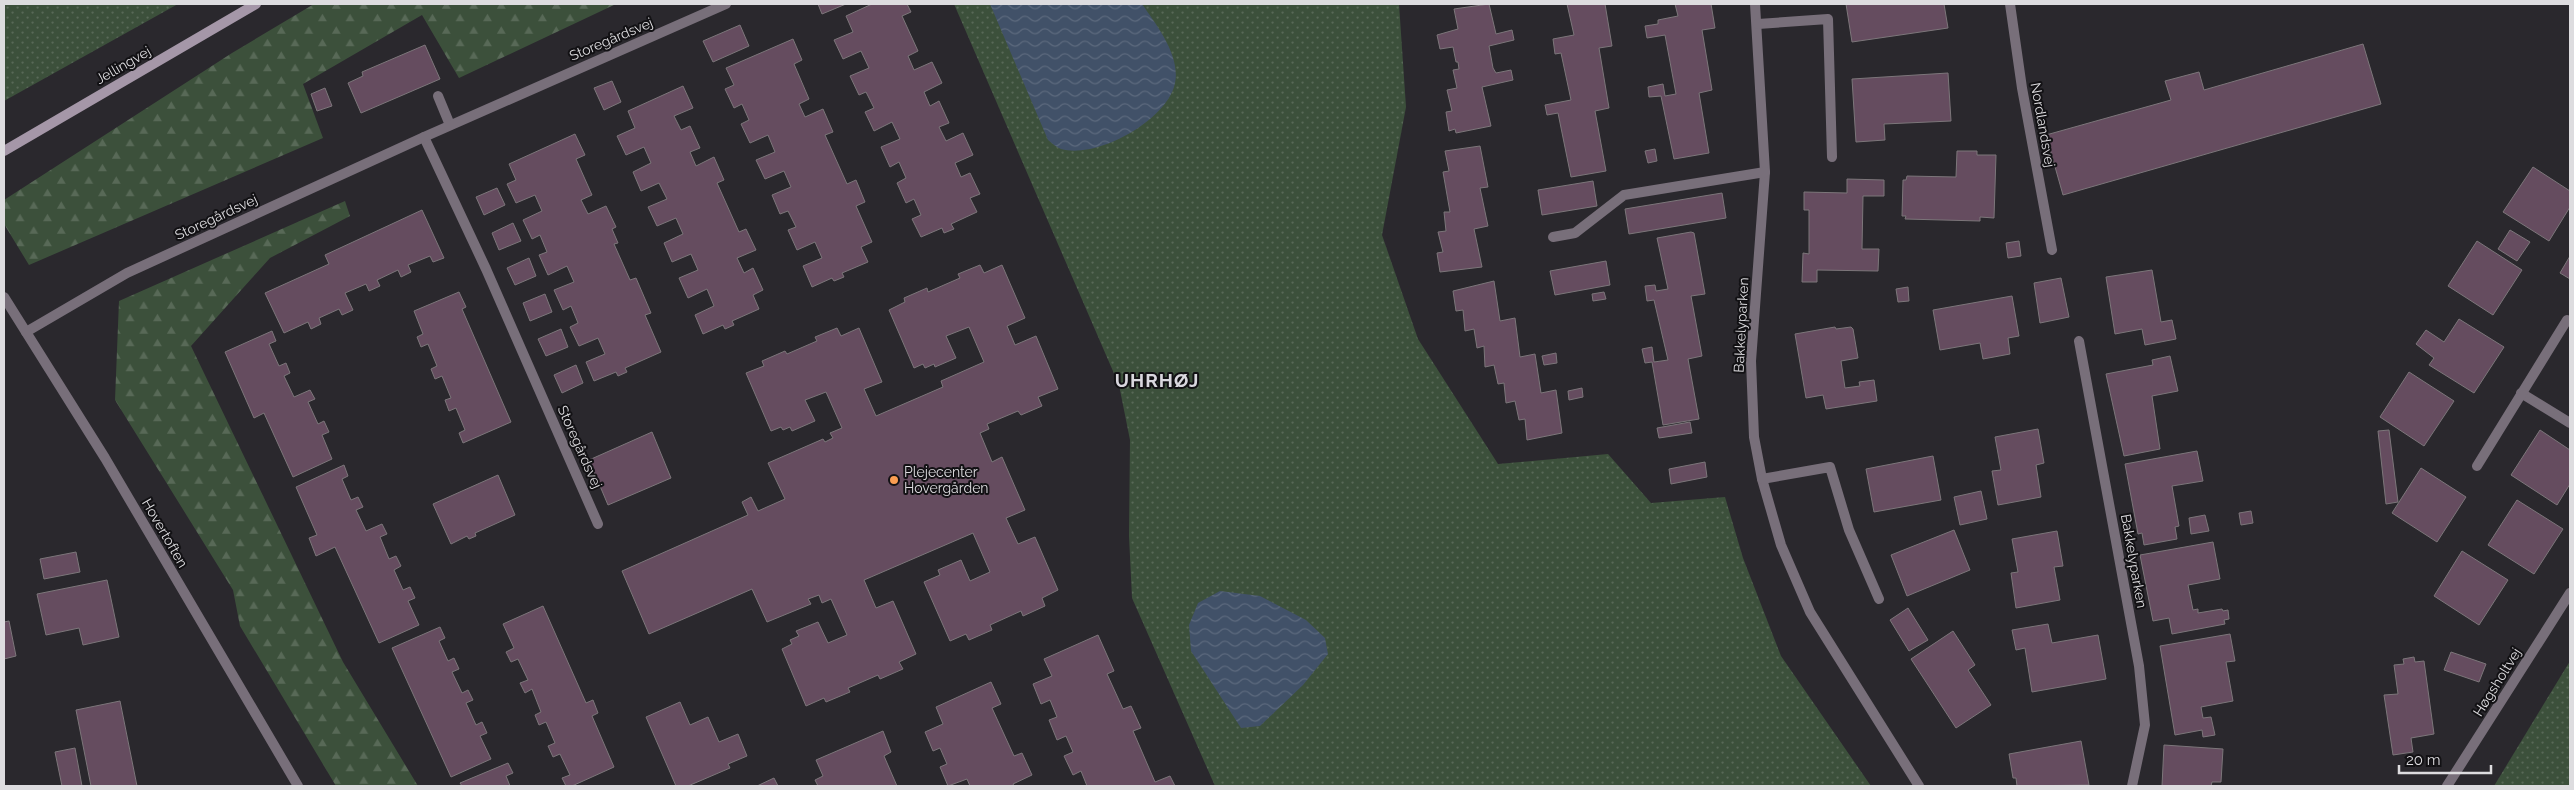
<svg xmlns="http://www.w3.org/2000/svg" width="2574" height="790" font-family="Raleway,sans-serif">
	<style>
		.grass { fill: url(#grass-dots) }
		.forest { fill: url(#forest-firs) }
		.water { fill: url(#water-waves) }
		.building { fill: #654c5f; stroke: #7c767a }
		.lines { fill: none; stroke-linecap: round; stroke-linejoin: round }
		.service { stroke: #786f7a; stroke-width: 10 }
		.minor { stroke: #786f7a; stroke-width: 10 }
		.tertiary { stroke: #786f7a; stroke-width: 10 }
		.secondary { stroke: #a597a8; stroke-width: 10 }
		.poi-dot { fill: #fb9e52; stroke: #121114; stroke-width: 2 }
		.labels { text-anchor: middle; dominant-baseline: central; stroke-width: 4; stroke-linejoin: round; paint-order: stroke }
		.street-label { font-size: 14px; fill: #dddcdf; stroke: #121114 }
		.poi-label { font-size: 14px; fill: #dddcdf; stroke: #121114; text-anchor: start }
		.district-label { font-size: 19px; font-weight: bold; letter-spacing: 1px; fill: #d9d7de; stroke: #121114 }
	</style>
	<defs>
		<pattern id="grass-dots" width="8" height="8" patternUnits="userSpaceOnUse" patternTransform="scale(1.25)"><rect width="8" height="8" fill="#3c503b"/><path d="M2 2h.1M6 6h.1" fill="none" stroke="#586957" stroke-width="1.8" stroke-linecap="round"/></pattern>
		<pattern id="forest-firs" width="22" height="20" patternUnits="userSpaceOnUse" patternTransform="scale(1.25)"><rect width="22" height="20" fill="#3c503b"/><path d="M5 1l3.5 6h-7zM16 11l3.5 6h-7z" fill="#586957"/></pattern>
		<pattern id="water-waves" width="16" height="10" patternUnits="userSpaceOnUse" patternTransform="scale(1.25)"><rect width="16" height="10" fill="#415168"/><path d="M0 5q4-4 8 0t8 0" fill="none" stroke="#5c697d"/></pattern>
	</defs>
	<rect width="100%" height="100%" fill="#2a282d"/>
	<g class="grass">
		<polygon points="4,4 178,4 4,101"/>
		<polygon points="954,4 1399,4 1406,107 1382,235 1418,339 1498,464 1608,454 1651,503 1725,497 1743,558 1781,656 1871,786 1215,786 1132,598 1129,536 1130,440 1119,385"/>
		<polygon points="2570,661 2570,786 2494,786"/>
	</g>
	<g class="forest">
		<polygon points="314,4 616,4 459,78 422,15 303,84 323,138 29,265 4,224 4,200 232,53"/>
		<polygon points="345,201 350,216 270,258 191,346 343,662 418,786 336,786 240,626 233,590 115,400 119,301"/>
	</g>
	<g class="water">
		<path d="M 990,4 L 1142,4 C 1157,26 1183,58 1174,87 C 1163,122 1097,159 1061,149 C 1056,147 1052,143 1048,140 Z"/>
		<polygon points="1220,591 1260,596 1306,620 1325,638 1328,654 1303,685 1260,726 1241,728 1191,651 1189,625 1198,603"/>
	</g>
	<g class="building">
		<polygon points="818,4 846,4 822,14"/>
		<polygon points="872,4 907,4 911,12 902,16 918,51 908,56 914,70 932,62 942,83 924,92 930,106 939,101 949,123 939,127 946,141 963,133 973,155 955,163 961,177 970,173 980,194 970,198 977,212 951,224 954,229 944,233 942,228 921,237 912,219 921,215 914,199 906,203 897,183 906,178 899,162 890,167 881,147 900,139 892,122 874,131 865,112 874,108 866,92 859,95 850,76 869,68 861,51 843,59 834,40 853,32 846,16"/>
		<polygon points="1489,4 1496,34 1512,30 1514,40 1489,46 1493,68 1496,73 1511,70 1513,80 1482,87 1491,126 1456,133 1455,129 1449,131 1446,112 1452,111 1447,90 1457,88 1453,70 1459,69 1458,62 1456,62 1453,47 1440,49 1437,35 1458,29 1454,9"/>
		<polygon points="1567,4 1605,4 1612,46 1599,48 1609,108 1595,111 1606,171 1571,177 1558,113 1547,115 1545,105 1571,100 1561,53 1555,54 1553,39 1574,35"/>
		<polygon points="1675,4 1711,4 1715,28 1702,30 1712,90 1699,93 1709,153 1674,159 1661,96 1649,97 1648,87 1663,84 1665,96 1676,94 1665,35 1647,38 1645,26 1658,24 1658,20 1678,16"/>
		<polygon points="1846,4 1944,4 1948,28 1852,42"/>
		<polygon points="740,25 749,46 713,62 703,41"/>
		<polygon points="793,39 802,60 794,64 809,99 799,104 805,117 823,109 833,132 825,135 847,184 856,180 865,202 856,206 872,242 861,247 868,262 842,273 844,277 834,281 832,278 812,287 803,266 822,258 815,242 797,250 788,230 796,227 788,211 780,214 772,195 791,187 784,171 765,179 756,160 775,152 768,135 750,143 741,124 749,120 742,104 734,108 725,89 734,85 726,68"/>
		<polygon points="2363,44 2381,104 2063,195 2046,135 2171,100 2165,81 2199,72 2204,90"/>
		<polygon points="425,45 440,79 361,113 348,83 363,76 362,72"/>
		<polygon points="1948,73 1951,121 1884,124 1885,140 1856,142 1852,79"/>
		<polygon points="612,81 621,102 604,110 594,88"/>
		<polygon points="683,86 693,108 674,116 681,130 690,126 700,148 690,152 696,166 714,157 724,180 717,183 739,232 746,229 756,250 737,258 744,273 753,268 763,290 753,295 759,309 732,321 734,325 725,329 723,325 703,334 695,315 714,306 707,289 688,298 679,278 698,270 691,254 672,262 664,243 683,234 676,218 657,226 648,207 667,199 659,183 641,191 633,172 651,163 644,147 626,155 617,136 635,128 628,111"/>
		<polygon points="325,88 332,106 317,111 311,94"/>
		<polygon points="575,134 585,155 576,159 592,195 581,200 588,214 606,206 616,227 612,229 618,243 614,244 630,280 636,278 651,313 645,315 661,352 625,368 627,372 618,376 616,372 594,381 586,362 605,354 598,338 579,346 570,327 578,323 571,306 563,310 554,290 574,282 567,266 548,275 539,255 547,252 540,235 532,239 523,220 542,211 535,195 516,203 507,184 516,180 509,164"/>
		<polygon points="1480,146 1488,187 1480,188 1488,226 1474,229 1482,267 1440,272 1437,253 1443,252 1438,232 1446,231 1444,212 1450,212 1443,172 1449,171 1445,151"/>
		<polygon points="1655,149 1657,161 1648,163 1645,151"/>
		<polygon points="1957,151 1977,151 1977,155 1996,155 1994,218 1980,217 1980,221 1905,219 1906,216 1902,216 1903,180 1906,180 1907,176 1956,177"/>
		<polygon points="2533,167 2570,191 2570,207 2549,241 2503,212"/>
		<polygon points="1847,179 1884,180 1884,196 1863,196 1862,249 1879,249 1878,271 1817,270 1817,282 1802,282 1803,253 1809,254 1809,210 1804,210 1804,192 1847,193"/>
		<polygon points="1593,181 1597,206 1542,215 1538,190"/>
		<polygon points="497,188 505,205 484,215 476,197"/>
		<polygon points="1722,193 1726,218 1629,234 1625,209"/>
		<polygon points="422,210 444,258 433,262 430,256 408,265 411,272 401,277 398,270 377,280 380,286 369,291 366,284 345,293 353,310 342,315 339,309 319,318 321,324 311,329 308,322 284,333 265,293 329,264 325,255"/>
		<polygon points="513,223 521,241 499,250 492,233"/>
		<polygon points="2510,230 2530,242 2517,261 2498,249"/>
		<polygon points="1691,232 1694,233 1705,294 1691,296 1702,356 1688,359 1699,419 1663,425 1652,362 1645,363 1642,349 1652,347 1654,362 1668,360 1654,300 1647,301 1645,286 1655,285 1656,291 1668,289 1657,238"/>
		<polygon points="2019,241 2021,256 2008,258 2006,243"/>
		<polygon points="2477,241 2522,270 2493,315 2448,286"/>
		<polygon points="2570,256 2570,279 2560,273"/>
		<polygon points="529,258 536,276 515,285 507,268"/>
		<polygon points="1606,261 1610,285 1555,295 1550,271"/>
		<polygon points="980,265 984,273 1002,265 1025,318 1007,326 1015,345 1036,336 1058,389 1038,397 1042,406 1021,415 1018,411 987,424 989,429 980,433 992,462 1002,457 1025,510 1006,518 1018,544 1035,537 1058,590 1042,598 1045,606 1023,616 1021,611 990,625 992,630 969,640 966,634 950,641 924,582 940,575 938,570 961,560 970,581 990,572 973,533 864,580 876,608 893,601 916,654 899,662 903,669 880,679 878,675 848,688 850,692 826,702 824,698 806,706 782,649 792,644 790,640 799,636 796,631 818,622 828,643 847,635 831,599 822,603 819,595 808,599 811,604 767,622 752,589 649,634 622,571 748,515 742,502 751,497 758,511 785,499 768,463 823,439 825,442 833,438 830,433 842,428 826,392 805,400 815,421 792,431 790,427 783,430 781,427 771,431 746,373 764,366 762,361 785,351 787,354 817,341 815,337 837,328 841,336 859,328 882,382 864,389 876,416 943,387 941,381 984,362 969,327 946,336 956,358 935,367 934,364 925,368 923,364 914,368 889,310 905,302 904,298 927,288 928,292 960,278 958,274"/>
		<polygon points="2152,270 2161,322 2172,320 2176,339 2145,345 2142,329 2115,334 2106,277"/>
		<polygon points="2061,278 2069,317 2040,323 2034,283"/>
		<polygon points="1494,281 1500,321 1515,318 1520,357 1535,354 1541,393 1556,390 1562,433 1527,440 1525,419 1519,420 1515,401 1506,403 1504,383 1498,384 1494,365 1485,367 1484,346 1477,348 1474,329 1465,331 1463,310 1456,311 1453,291"/>
		<polygon points="1908,287 1909,301 1898,302 1896,289"/>
		<polygon points="459,292 466,307 462,309 511,422 463,443 459,433 465,430 456,408 449,411 445,400 451,398 442,376 435,379 431,369 437,366 428,344 421,347 417,337 423,334 414,311"/>
		<polygon points="1604,292 1606,299 1593,301 1592,294"/>
		<polygon points="545,294 552,312 530,321 523,303"/>
		<polygon points="2012,296 2019,336 2008,338 2010,354 1983,359 1980,343 1940,350 1933,310"/>
		<polygon points="2459,319 2504,347 2474,393 2429,365 2434,358 2416,344 2426,330 2444,342"/>
		<polygon points="1835,327 1836,329 1851,327 1853,329 1858,358 1841,361 1845,388 1860,386 1859,382 1874,380 1877,401 1826,409 1823,395 1806,398 1795,334"/>
		<polygon points="561,329 568,347 546,356 538,339"/>
		<polygon points="272,331 276,341 269,344 279,366 286,363 290,373 284,376 294,397 310,390 315,399 308,402 318,424 324,421 329,432 322,435 332,459 293,477 264,413 254,418 225,352"/>
		<polygon points="1556,353 1557,363 1544,365 1542,356"/>
		<polygon points="2170,356 2178,391 2152,396 2160,449 2124,456 2106,374 2153,365 2152,360"/>
		<polygon points="576,365 583,383 562,393 554,375"/>
		<polygon points="2409,372 2454,401 2424,446 2380,417"/>
		<polygon points="1582,388 1583,397 1569,400 1568,391"/>
		<polygon points="1690,422 1692,433 1659,438 1657,428"/>
		<polygon points="2038,429 2044,463 2036,465 2041,497 1998,505 1992,471 2001,470 1995,437"/>
		<polygon points="2389,430 2398,502 2386,504 2378,431"/>
		<polygon points="2540,430 2570,450 2570,484 2557,505 2511,475"/>
		<polygon points="652,432 671,478 608,505 589,460"/>
		<polygon points="2197,451 2203,481 2172,486 2179,526 2175,527 2177,539 2144,545 2142,533 2138,534 2125,464"/>
		<polygon points="1933,456 1941,500 1874,512 1866,469"/>
		<polygon points="1705,462 1707,477 1671,484 1669,469"/>
		<polygon points="344,465 348,476 342,479 351,500 358,497 363,507 356,510 366,531 382,524 387,534 380,537 389,559 396,556 401,566 394,570 403,590 410,587 415,598 408,601 419,625 379,643 335,547 316,556 309,538 317,535 296,487"/>
		<polygon points="2421,468 2466,497 2437,542 2392,513"/>
		<polygon points="498,475 515,515 475,533 476,536 469,539 467,536 451,544 433,504"/>
		<polygon points="1981,491 1987,519 1960,525 1954,497"/>
		<polygon points="2517,500 2563,529 2534,574 2488,545"/>
		<polygon points="2251,511 2253,523 2241,525 2239,513"/>
		<polygon points="2205,515 2209,531 2191,534 2189,518"/>
		<polygon points="1954,530 1970,570 1907,596 1891,555"/>
		<polygon points="2057,531 2063,566 2054,567 2060,600 2016,608 2011,573 2018,572 2012,539"/>
		<polygon points="2213,542 2220,579 2188,585 2193,610 2198,609 2198,613 2222,609 2223,611 2228,610 2229,619 2224,620 2225,624 2172,634 2169,618 2153,621 2140,555"/>
		<polygon points="2462,551 2508,580 2479,625 2434,596"/>
		<polygon points="76,552 80,572 44,579 40,559"/>
		<polygon points="107,580 119,637 83,645 79,628 46,635 37,594"/>
		<polygon points="543,606 586,703 593,700 598,713 592,716 614,767 572,786 566,786 562,778 570,775 560,754 553,757 548,746 555,743 546,722 539,725 535,715 541,712 532,689 525,693 520,683 528,680 518,659 511,662 506,652 514,648 503,624"/>
		<polygon points="1908,608 1928,640 1909,651 1890,620"/>
		<polygon points="9,621 16,656 4,659 4,622"/>
		<polygon points="2048,624 2052,643 2098,635 2106,679 2032,692 2025,648 2016,650 2012,630"/>
		<polygon points="440,627 445,638 439,641 448,661 454,658 459,669 452,672 462,693 468,690 473,700 466,703 476,725 482,722 487,733 480,736 491,759 451,777 392,648"/>
		<polygon points="1953,631 1975,665 1968,670 1991,705 1956,728 1911,659"/>
		<polygon points="2230,634 2235,661 2226,662 2233,701 2201,707 2203,718 2211,717 2215,735 2203,737 2202,730 2175,735 2160,646"/>
		<polygon points="1098,635 1114,671 1107,674 1123,709 1131,706 1141,728 1133,731 1155,782 1170,776 1175,786 1087,786 1081,771 1073,775 1064,756 1073,752 1066,736 1057,740 1049,720 1057,717 1050,700 1041,704 1033,684 1052,676 1044,659"/>
		<polygon points="2451,652 2486,664 2479,682 2444,670"/>
		<polygon points="2414,657 2415,662 2424,661 2434,734 2411,738 2413,752 2393,755 2384,695 2398,694 2394,665 2404,664 2403,659"/>
		<polygon points="991,682 1001,704 992,708 1014,756 1022,753 1032,775 1013,784 1014,786 970,786 967,779 948,786 940,767 947,764 940,748 933,751 925,732 943,724 936,707"/>
		<polygon points="120,701 137,786 91,786 76,710"/>
		<polygon points="680,702 690,725 708,717 719,742 738,734 747,756 728,764 730,768 688,786 676,786 646,717"/>
		<polygon points="883,731 891,752 884,756 897,786 818,786 815,780 823,776 816,760"/>
		<polygon points="2081,741 2089,785 2017,786 2016,778 2013,778 2009,754"/>
		<polygon points="2164,745 2223,749 2221,782 2212,782 2211,786 2162,786"/>
		<polygon points="75,748 82,786 62,786 55,752"/>
		<polygon points="508,763 513,773 506,776 510,786 462,786 460,783"/>
		<polygon points="774,778 778,786 757,786"/>
	</g>
	<g class="lines">
		<polyline class="service" points="438,96 450,125"/>
		<g class="minor">
			<polyline points="1755,4 1765,172 1751,361 1754,437 1762,479 1781,545 1810,612 1919,786"/>
			<polyline points="2010,4 2022,88 2052,250"/>
			<polyline points="1758,24 1828,19 1832,157"/>
			<polyline points="424,137 486,269 598,524"/>
			<polyline points="1553,237 1575,233 1624,195 1765,172"/>
			<polyline points="26,332 127,273 424,137 726,4"/>
			<polyline points="2079,341 2139,666 2145,725 2132,786"/>
			<polyline points="2521,393 2570,423"/>
			<polyline points="2477,466 2567,320"/>
			<polyline points="1762,479 1830,467 1849,530 1879,599"/>
			<polyline points="2447,786 2570,593"/>
		</g>
		<polyline class="tertiary" points="4,297 105,458 298,786"/>
		<polyline class="secondary" points="4,151 256,4"/>
	</g>
	<circle class="poi-dot" cx="894" cy="480" r="5"/>
	<g class="labels">
		<g class="street-label">
			<text transform="translate(611 39) rotate(-23)">Storegårdsvej</text>
			<text transform="translate(123 65) rotate(-30)">Jellingvej</text>
			<text transform="translate(2043 125) rotate(80)">Nordlandsvej</text>
			<text transform="translate(216 217) rotate(-25)">Storegårdsvej</text>
			<text transform="translate(1741 325) rotate(-87)">Bakkelyparken</text>
			<text transform="translate(580 447) rotate(66)">Storegårdsvej</text>
			<text transform="translate(165 533) rotate(60)">Hovertoften</text>
			<text transform="translate(2134 561) rotate(80)">Bakkelyparken</text>
			<text transform="translate(2497 682) rotate(-58)">Høgsholtvej</text>
		</g>
		<g class="poi-label">
			<text x="904" y="472">Plejecenter<tspan x="904" dy="16">Hovergården</tspan></text>
		</g>
		<g class="district-label">
			<text x="1157" y="380">UHRHØJ</text>
		</g>
	</g>
	<rect width="2574" height="790" fill="none" stroke="#dddcdf" stroke-width="10"/>
	<path d="M2399 765v8h92v-8" fill="none" stroke="#dddcdf" stroke-width="2.5"/>
	<text x="2406" y="765" font-size="15" fill="#dddcdf" stroke="#121114" stroke-width="4" paint-order="stroke">20 m</text>
</svg>
